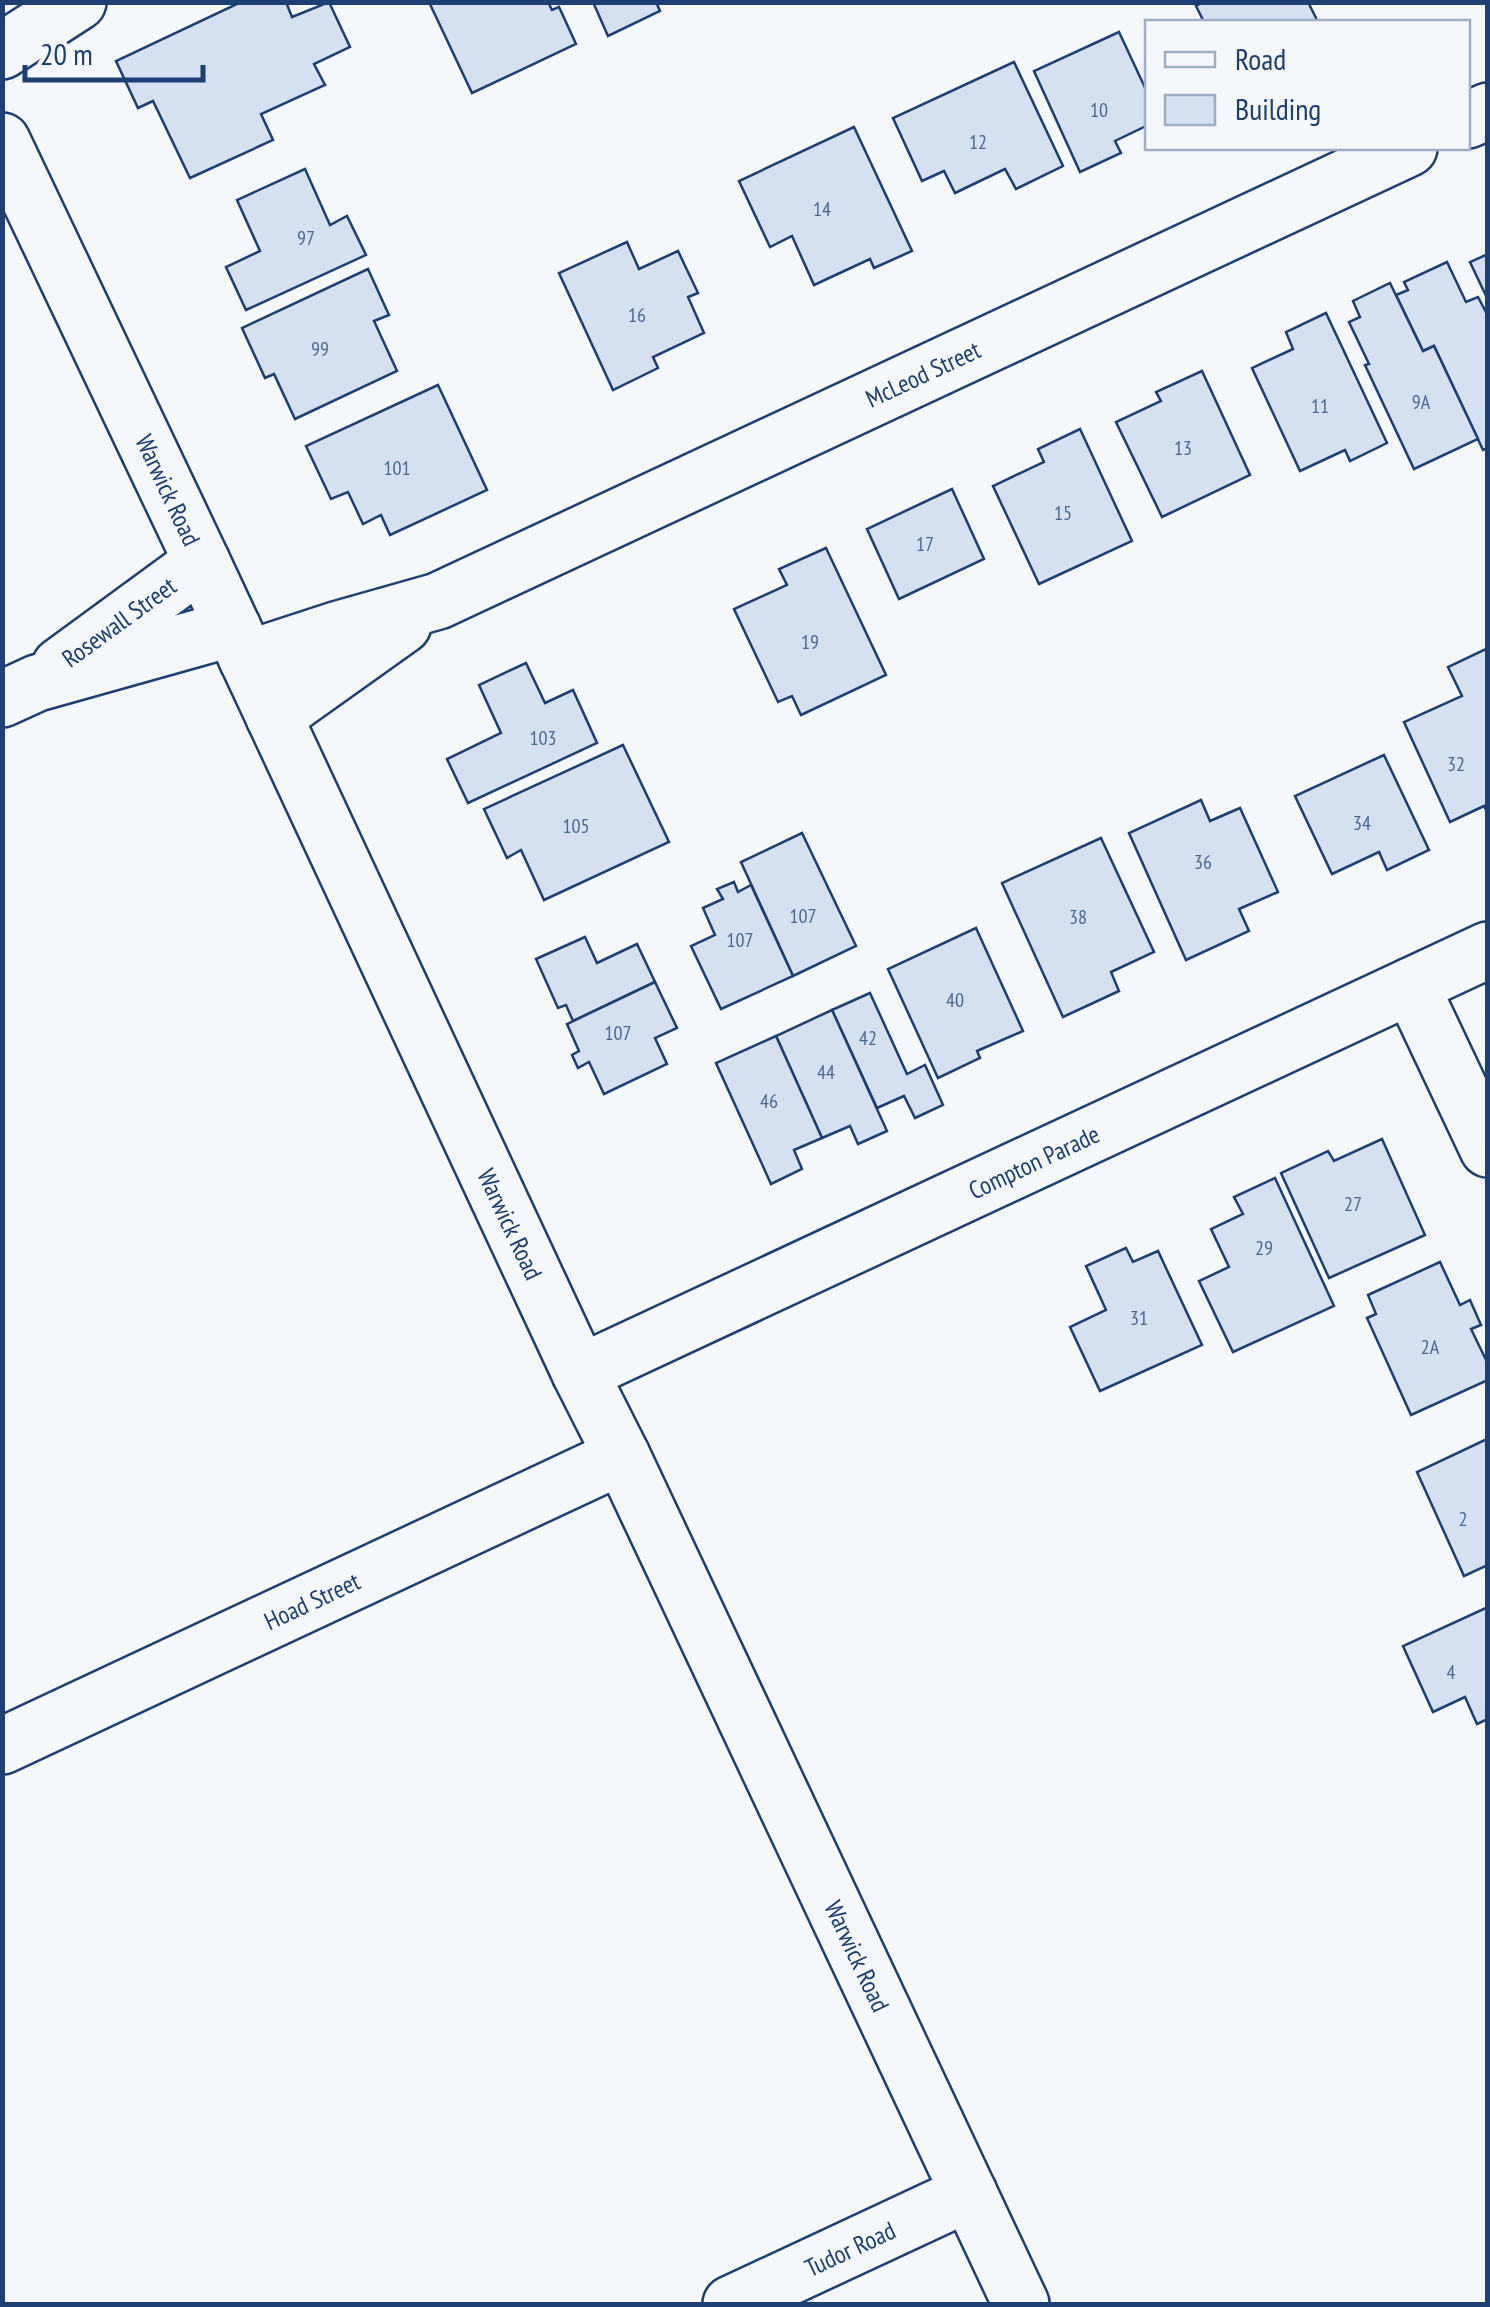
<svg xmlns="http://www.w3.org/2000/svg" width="1490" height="2307" font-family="'PT Sans Narrow',sans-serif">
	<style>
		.building { fill: #d5e0f0; stroke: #1d3f73; stroke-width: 2.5 }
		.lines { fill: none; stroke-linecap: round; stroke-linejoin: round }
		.minor-casing { stroke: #1d3f73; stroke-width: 60 }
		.minor { stroke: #f4f7fb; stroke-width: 55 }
		.labels { text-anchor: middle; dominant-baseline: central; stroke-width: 8; stroke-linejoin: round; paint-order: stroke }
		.number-label { font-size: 20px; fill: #4b6792 }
		.street-label { font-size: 25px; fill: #1d3f73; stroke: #f4f7fb }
	</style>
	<rect width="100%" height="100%" fill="#f4f7fb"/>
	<g class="building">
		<polygon points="241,2 286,2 292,17 329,2 350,47 314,64 325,85 261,114 273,140 190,178 153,101 138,108 116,61"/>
		<polygon points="429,2 548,2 552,10 559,7 576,44 472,93"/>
		<polygon points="593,2 656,2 660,11 608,36"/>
		<polygon points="1203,2 1308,2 1318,22 1204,22 1196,6"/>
		<polygon points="1119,32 1148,94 1148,125 1115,141 1121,153 1080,172 1034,71"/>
		<polygon points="1014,62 1063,166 1016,189 1005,169 955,193 944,171 922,181 893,118"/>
		<polygon points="854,127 912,251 874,268 870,259 814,285 792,236 770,247 739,181"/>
		<polygon points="305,169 330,225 347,216 366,255 246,310 226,267 260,251 237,200"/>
		<polygon points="627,242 639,269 678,251 698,293 688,297 704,333 653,357 658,368 613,390 559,273"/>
		<polygon points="1488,254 1488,300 1470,262"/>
		<polygon points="1447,262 1466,302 1478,297 1488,316 1488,448 1483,450 1434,346 1423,351 1396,295 1408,290 1404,282"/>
		<polygon points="368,269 389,315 374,321 397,371 295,419 274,374 265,378 242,328"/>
		<polygon points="1390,283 1423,351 1434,346 1478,439 1414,469 1365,365 1369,364 1349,322 1360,317 1353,301"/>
		<polygon points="1326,313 1387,443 1350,461 1345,450 1300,471 1252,368 1293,349 1286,332"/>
		<polygon points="1202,371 1250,475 1162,517 1116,422 1161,401 1156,392"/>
		<polygon points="438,385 487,490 390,535 381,515 363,524 348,492 331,499 306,446"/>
		<polygon points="1080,429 1132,541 1039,584 993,486 1044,462 1038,449"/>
		<polygon points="952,489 984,559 899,599 867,529"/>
		<polygon points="826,548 886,675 801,715 792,696 778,702 734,609 787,585 779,569"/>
		<polygon points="1488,648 1488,814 1484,806 1450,822 1404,722 1462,696 1448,667"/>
		<polygon points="526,663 545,703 573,690 597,743 468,803 447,759 501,733 479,685"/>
		<polygon points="623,745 669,842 544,900 521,850 507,858 484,809"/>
		<polygon points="1384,755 1429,850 1387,870 1379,852 1332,874 1295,796"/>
		<polygon points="1201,800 1210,821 1240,808 1278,892 1239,909 1249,931 1186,960 1129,833"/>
		<polygon points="802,833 856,946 793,976 741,862"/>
		<polygon points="1101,838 1154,952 1111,972 1119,991 1063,1017 1002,883"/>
		<polygon points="734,882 738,892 751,885 793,976 721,1009 691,946 715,935 703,908 723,899 717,889"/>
		<polygon points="976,928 1023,1031 977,1051 980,1058 938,1078 888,969"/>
		<polygon points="585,937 597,963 637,944 655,982 573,1021 566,1005 558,1008 536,959"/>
		<polygon points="655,982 677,1028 655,1038 667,1064 604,1094 589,1062 578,1068 572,1055 579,1051 567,1024"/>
		<polygon points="870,993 907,1074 925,1065 943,1105 915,1118 904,1096 877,1108 832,1010"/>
		<polygon points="832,1010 887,1131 858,1144 850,1126 822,1138 776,1036"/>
		<polygon points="776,1036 822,1138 794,1150 802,1169 771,1184 716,1063"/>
		<polygon points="1382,1139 1425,1235 1329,1278 1281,1173 1328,1151 1334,1161"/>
		<polygon points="1275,1178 1334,1306 1233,1352 1199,1281 1229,1267 1211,1229 1243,1214 1234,1197"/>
		<polygon points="1126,1248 1133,1262 1158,1251 1202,1345 1100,1391 1070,1327 1106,1310 1086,1266"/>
		<polygon points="1440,1262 1460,1305 1470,1300 1481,1325 1471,1329 1488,1364 1488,1380 1411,1415 1367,1318 1376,1314 1368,1295"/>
		<polygon points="1487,1439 1488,1565 1464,1576 1417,1472"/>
		<polygon points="1488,1607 1488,1719 1477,1724 1465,1697 1433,1712 1403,1646"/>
	</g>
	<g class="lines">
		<defs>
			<g id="minor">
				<polyline points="2,51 78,2"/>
				<polyline points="1468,120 1488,111"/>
				<polyline points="2,141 202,562 580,1373 622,1456 1021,2304"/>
				<polyline points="247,659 339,629 438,601 1409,148"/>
				<polyline points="60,666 202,562"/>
				<polyline points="2,699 37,683 233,628"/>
				<polyline points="274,717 403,625"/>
				<polyline points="1411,986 1488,1149"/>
				<polyline points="580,1373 1488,950"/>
				<polyline points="2,1746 622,1456"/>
				<polyline points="731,2304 969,2193"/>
			</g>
		</defs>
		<use href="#minor" class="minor-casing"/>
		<use href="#minor" class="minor"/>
	</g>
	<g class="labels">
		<g class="number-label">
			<text x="1099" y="110">10</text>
			<text x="978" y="142">12</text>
			<text x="822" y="209">14</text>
			<text x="306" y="238">97</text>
			<text x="637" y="315">16</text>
			<text x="320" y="349">99</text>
			<text x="1421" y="402">9A</text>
			<text x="1320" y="406">11</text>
			<text x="1183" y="448">13</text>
			<text x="397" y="468">101</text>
			<text x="1063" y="513">15</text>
			<text x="925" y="544">17</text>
			<text x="810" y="642">19</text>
			<text x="543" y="738">103</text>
			<text x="1456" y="764">32</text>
			<text x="1362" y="823">34</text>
			<text x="576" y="826">105</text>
			<text x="1203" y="862">36</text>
			<text x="803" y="916">107</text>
			<text x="1078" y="917">38</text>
			<text x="740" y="940">107</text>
			<text x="955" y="1000">40</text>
			<text x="618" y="1033">107</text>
			<text x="868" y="1038">42</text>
			<text x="826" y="1072">44</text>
			<text x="769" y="1101">46</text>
			<text x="1353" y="1204">27</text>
			<text x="1264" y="1248">29</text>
			<text x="1139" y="1318">31</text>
			<text x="1430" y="1347">2A</text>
			<text x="1463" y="1519">2</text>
			<text x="1451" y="1672">4</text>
		</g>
		<g class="street-label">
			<text transform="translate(923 374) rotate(-25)">McLeod Street</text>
			<text transform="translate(168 490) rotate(65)">Warwick Road</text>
			<text transform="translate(119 622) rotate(-36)">Rosewall Street</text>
			<text transform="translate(1034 1162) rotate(-25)">Compton Parade</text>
			<text transform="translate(510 1224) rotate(65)">Warwick Road</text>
			<text transform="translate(312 1601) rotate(-25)">Hoad Street</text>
			<text transform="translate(857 1956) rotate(65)">Warwick Road</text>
			<text transform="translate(850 2249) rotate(-25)">Tudor Road</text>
		</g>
	</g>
	<rect width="1490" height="2307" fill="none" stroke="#1d3f73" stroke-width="10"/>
	<rect x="1145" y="20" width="325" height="130" fill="#f4f7fb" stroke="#9eadc5" stroke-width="2.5"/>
	<rect x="1165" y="52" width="50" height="15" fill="#f4f7fb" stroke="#9eadc5" stroke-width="2.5"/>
	<text x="1235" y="70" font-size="30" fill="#1d3f73">Road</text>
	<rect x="1165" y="95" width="50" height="30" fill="#d5e0f0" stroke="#9eadc5" stroke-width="2.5"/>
	<text x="1235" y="120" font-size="30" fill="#1d3f73">Building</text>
	<path d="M25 65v15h178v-15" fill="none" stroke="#1d3f73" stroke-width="5"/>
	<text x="40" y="65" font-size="30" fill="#1d3f73" stroke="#f4f7fb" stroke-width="8" paint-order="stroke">20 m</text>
</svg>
